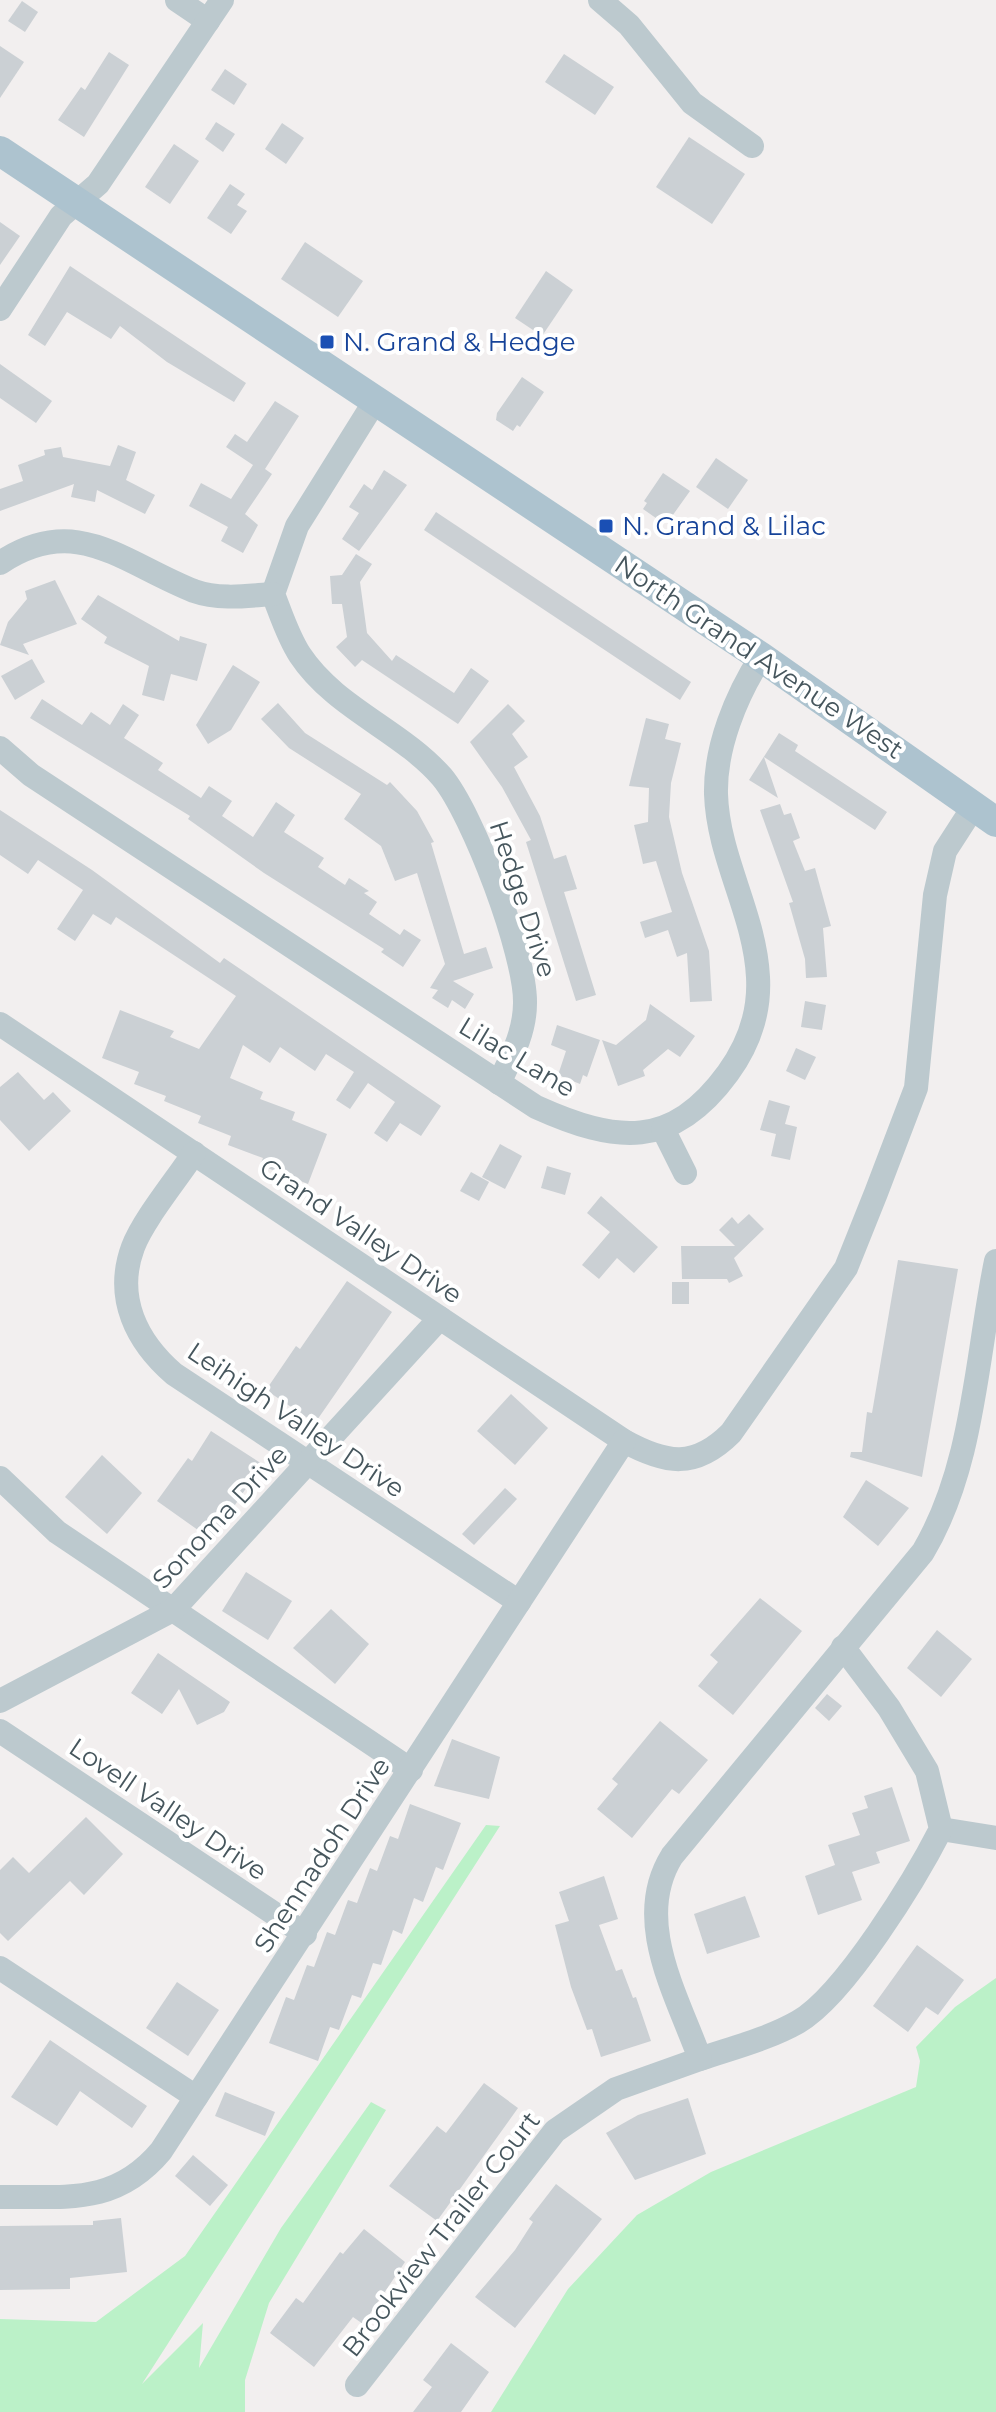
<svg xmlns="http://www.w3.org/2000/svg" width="996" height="2412" font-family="Montserrat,sans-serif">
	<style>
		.green { fill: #bbf1c8 }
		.building { fill: #cbd0d4 }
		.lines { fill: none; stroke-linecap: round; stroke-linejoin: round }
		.minor { stroke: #bcc9ce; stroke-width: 24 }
		.major { stroke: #adc3cf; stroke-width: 30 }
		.transit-dot { fill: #1a4fb4; stroke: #fff; stroke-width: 3 }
		.labels { text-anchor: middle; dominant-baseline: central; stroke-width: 8; stroke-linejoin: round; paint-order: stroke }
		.transit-label { font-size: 26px; fill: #164399; stroke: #fff; text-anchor: start }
		.street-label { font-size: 26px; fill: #46565d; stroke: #fff }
	</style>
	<rect width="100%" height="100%" fill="#f2efef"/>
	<g class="green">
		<polygon points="486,1825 500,1826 142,2384 203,2323 199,2368 281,2228 371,2102 386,2110 269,2303 245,2380 245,2412 0,2412 0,2319 96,2322 185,2256"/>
		<polygon points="996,1978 996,2412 491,2412 568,2289 637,2215 711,2172 916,2087 920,2061 916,2047 955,2007"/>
	</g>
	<g class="building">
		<polygon points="22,1 38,12 25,32 8,21"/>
		<polygon points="0,46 24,62 0,98"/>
		<polygon points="109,52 129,65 84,137 58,120 81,87 85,90"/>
		<polygon points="564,54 614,87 595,115 545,82"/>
		<polygon points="225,69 247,84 234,105 211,90"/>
		<polygon points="216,122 235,134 223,152 205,139"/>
		<polygon points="282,123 304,138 286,164 265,149"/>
		<polygon points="689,137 745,174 712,224 656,187"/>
		<polygon points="174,144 199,161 170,204 145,187"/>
		<polygon points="230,184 245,194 237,205 247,211 231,234 207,218"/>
		<polygon points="0,222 20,236 0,265"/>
		<polygon points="305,242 363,281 338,317 281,279"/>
		<polygon points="70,266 246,383 234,402 167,362 120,326 111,339 67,312 45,346 28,335"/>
		<polygon points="546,271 573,290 542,336 515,318"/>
		<polygon points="0,364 52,401 36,423 0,398"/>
		<polygon points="522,377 544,392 520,427 517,425 513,431 496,420 497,413"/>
		<polygon points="275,401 299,416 265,469 272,474 245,514 258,525 243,553 221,541 228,527 189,506 201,483 231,499 253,465 226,447 235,434 247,442"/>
		<polygon points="118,445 136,452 126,480 155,495 145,514 97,490 95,502 71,497 74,484 0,511 0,489 23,481 18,465 45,455 44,450 61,447 63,457 110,466"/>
		<polygon points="716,458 748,480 728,509 696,487"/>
		<polygon points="384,470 407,485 359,551 342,539 359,513 349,507 364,484 372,490"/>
		<polygon points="663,473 690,491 670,519 667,517 663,523 643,509 647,503 644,501"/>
		<polygon points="436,512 691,682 680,700 424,530"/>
		<polygon points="356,554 372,564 360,582 367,633 392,661 396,655 454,693 471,668 489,681 458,724 362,660 355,667 336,647 347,637 342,604 332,604 330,576 342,575"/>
		<polygon points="55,580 77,624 23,644 29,655 0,645 8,622 27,599 25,591"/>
		<polygon points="98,595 179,641 180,636 207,644 197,681 171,674 164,701 142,695 149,666 104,643 107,637 81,619"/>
		<polygon points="32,659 45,682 15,700 1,676"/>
		<polygon points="233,665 260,682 231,730 208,744 196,725"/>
		<polygon points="42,699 82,725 91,712 110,725 123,704 139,715 124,738 163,763 158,770 201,798 209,786 232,801 222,816 253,837 276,802 295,815 284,832 324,858 318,867 345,885 349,878 369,891 364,893 377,902 369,914 400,935 404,929 421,940 403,967 381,952 384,949 264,873 188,819 190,816 30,718"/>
		<polygon points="278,703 305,733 387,785 390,782 417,811 434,842 431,843 464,954 486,947 493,968 453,981 474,994 465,1009 452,1000 448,1008 432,998 438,990 430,988 445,964 417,873 395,881 381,846 344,819 361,794 289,748 261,719"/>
		<polygon points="508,704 525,721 512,734 528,757 514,767 540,816 554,859 566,855 577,889 564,892 596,995 576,1001 526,842 531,840 502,787 470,742"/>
		<polygon points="646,718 669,724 665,739 681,743 671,783 669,817 682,873 709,951 712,1001 690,1002 687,953 677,957 668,930 645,938 640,922 672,912 656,861 643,864 634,825 648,822 649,788 629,786"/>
		<polygon points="779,733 798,745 795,751 887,812 875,830 764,757 778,798 749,780"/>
		<polygon points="780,804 784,815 791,813 800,838 793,841 805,871 815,868 831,926 823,928 827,977 806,978 805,959 789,903 793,902 760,810"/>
		<polygon points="0,810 92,870 220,963 224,958 441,1106 421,1136 400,1123 387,1142 374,1133 395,1102 368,1083 350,1109 336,1100 354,1072 326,1054 315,1071 280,1047 270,1063 243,1045 230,1078 263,1092 260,1099 295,1112 292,1120 327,1134 308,1184 260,1165 263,1158 228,1145 231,1136 198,1123 201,1116 164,1101 166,1096 134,1084 139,1072 102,1058 120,1010 174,1031 170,1037 199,1049 236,996 116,917 111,925 93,914 75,941 57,929 83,890 38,860 28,874 0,855"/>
		<polygon points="805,1001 826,1005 822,1030 801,1027"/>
		<polygon points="650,1004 695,1036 680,1057 668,1049 643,1070 645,1076 618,1086 602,1040 616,1045 646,1020"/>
		<polygon points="557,1025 600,1040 587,1077 583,1075 580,1084 558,1075 566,1051 551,1045"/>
		<polygon points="796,1048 816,1057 805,1080 786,1071"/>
		<polygon points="18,1072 44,1100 53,1092 71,1111 29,1151 0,1120 0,1087"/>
		<polygon points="769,1100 790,1106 785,1124 797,1127 790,1160 771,1156 776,1134 760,1130"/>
		<polygon points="500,1144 522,1156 505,1189 482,1177"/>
		<polygon points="547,1166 571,1173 565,1195 541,1188"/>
		<polygon points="471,1172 489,1182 479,1201 460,1191"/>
		<polygon points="601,1196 658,1247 634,1273 617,1258 599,1279 582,1265 610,1232 587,1213"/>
		<polygon points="749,1214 764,1229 734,1258 743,1276 729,1283 727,1279 682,1279 681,1246 735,1246 719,1230 732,1217 738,1224"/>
		<polygon points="898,1260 958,1269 922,1477 850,1457 851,1452 862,1452 867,1412 872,1413"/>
		<polygon points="347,1281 392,1312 315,1423 266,1390 296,1346 300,1349"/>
		<rect x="672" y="1282" width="17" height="22"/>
		<polygon points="511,1394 548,1428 515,1465 477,1431"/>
		<polygon points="211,1431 262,1464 212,1540 157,1501 188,1458 192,1461"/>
		<polygon points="102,1455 142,1493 107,1534 65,1497"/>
		<polygon points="866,1480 909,1508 878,1546 843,1517"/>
		<polygon points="505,1488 517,1499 474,1545 462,1534"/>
		<polygon points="246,1572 292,1601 268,1640 222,1611"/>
		<polygon points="760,1598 802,1631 733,1715 698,1686 718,1662 710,1655"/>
		<polygon points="331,1609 369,1644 335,1684 293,1648"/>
		<polygon points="937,1630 972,1659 941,1697 907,1668"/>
		<polygon points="158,1653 230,1702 224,1712 197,1725 179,1689 162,1714 131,1693"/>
		<polygon points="827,1694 842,1706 829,1721 815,1708"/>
		<polygon points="660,1721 708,1760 679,1794 672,1789 632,1838 597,1809 618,1784 612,1779"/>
		<polygon points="452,1739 500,1757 489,1799 434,1786"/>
		<polygon points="892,1787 910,1841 876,1852 880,1863 852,1872 862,1900 818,1915 805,1876 835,1865 828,1845 860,1835 852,1813 868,1808 864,1796"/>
		<polygon points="410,1804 461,1823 443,1870 436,1867 423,1902 414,1898 402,1934 393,1930 381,1965 373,1963 361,1998 352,1995 339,2030 330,2027 318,2061 269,2043 286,1997 294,2000 307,1965 314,1967 327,1932 335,1935 348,1900 357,1903 370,1868 377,1871 390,1836 398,1839"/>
		<polygon points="86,1817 123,1854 84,1895 70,1881 8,1941 0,1933 0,1870 13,1857 29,1873"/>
		<polygon points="604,1876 618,1919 599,1925 616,1971 622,1969 633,1998 636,1997 651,2041 601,2057 592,2029 587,2030 571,1987 555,1925 569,1921 559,1892"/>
		<polygon points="745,1896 760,1937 707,1954 694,1914"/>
		<polygon points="917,1945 964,1980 938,2015 926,2007 908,2032 873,2006"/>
		<polygon points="177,1982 219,2010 188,2056 146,2028"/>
		<polygon points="50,2040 147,2106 132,2128 80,2091 57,2126 11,2097"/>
		<polygon points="484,2083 518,2108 437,2221 389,2186 437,2126 446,2133"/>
		<polygon points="225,2092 275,2112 265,2136 215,2116"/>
		<polygon points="688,2098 706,2154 635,2180 606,2133 638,2115"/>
		<polygon points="193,2155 228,2185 210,2206 175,2176"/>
		<polygon points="556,2184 602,2219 515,2328 475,2297 515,2250 533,2222 529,2219"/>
		<polygon points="121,2218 127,2272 70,2278 70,2289 0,2290 0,2226 93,2225 93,2221"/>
		<polygon points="364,2229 405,2262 363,2324 353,2317 314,2367 270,2333 296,2298 303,2303 340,2252 343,2254"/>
		<polygon points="451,2343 489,2372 461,2412 413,2412 432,2387 423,2380"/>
	</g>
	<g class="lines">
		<g class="minor">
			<polyline points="177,0 208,21"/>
			<polyline points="600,0 629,25 692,103 752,146"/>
			<polyline points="0,309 61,216 98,184 222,0"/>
			<path d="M 375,401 L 297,526 L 273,594 C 281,614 288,637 300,655 C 335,708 401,730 442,777 C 473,814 526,955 525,1003 C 525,1032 512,1056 499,1083"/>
			<path d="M 0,563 C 76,512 123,563 194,591 C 219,600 247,596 273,594"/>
			<path d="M 0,748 L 31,775 L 536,1107 C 616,1143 672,1150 728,1073 C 749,1044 760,1013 758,977 C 755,914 718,858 716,794 C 715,747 736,696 761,657"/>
			<path d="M 0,1024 L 624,1441 C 666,1464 695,1469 731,1433 L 846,1268 L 876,1193 L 916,1088 L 935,895 L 945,851 L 974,806"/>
			<polyline points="663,1129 685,1173"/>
			<path d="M 194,1153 C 177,1179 143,1220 133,1247 C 114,1298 137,1342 174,1374 L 519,1602"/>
			<polyline points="0,1478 57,1532 411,1770"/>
			<polyline points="0,1701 173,1610 440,1318"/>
			<polyline points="0,1731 305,1934"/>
			<polyline points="941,1829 996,1838"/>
			<polyline points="0,1968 196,2097"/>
			<path d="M 700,2059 C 732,2048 768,2039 798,2022 C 845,1995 916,1878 941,1829 L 927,1771 L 889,1708 L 843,1647"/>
			<path d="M 0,2197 C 65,2196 115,2206 161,2151 L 624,1441"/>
			<path d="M 357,2385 L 555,2131 L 616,2089 L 700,2059 C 677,1995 632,1920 672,1856 L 923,1552 C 974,1466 976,1358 996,1261"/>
		</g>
		<polyline class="major" points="0,151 761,657 996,822"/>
	</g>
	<g class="transit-dot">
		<rect x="319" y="334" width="16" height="16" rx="4"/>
		<rect x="598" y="518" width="16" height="16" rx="4"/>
	</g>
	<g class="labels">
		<g class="transit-label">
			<text x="343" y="342">N. Grand &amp; Hedge</text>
			<text x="622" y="526">N. Grand &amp; Lilac</text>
		</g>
		<g class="street-label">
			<text transform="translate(759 657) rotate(34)">North Grand Avenue West</text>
			<text transform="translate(523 899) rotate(72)">Hedge Drive</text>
			<text transform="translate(517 1057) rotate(31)">Lilac Lane</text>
			<text transform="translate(361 1231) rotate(34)">Grand Valley Drive</text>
			<text transform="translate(296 1420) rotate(34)">Leihigh Valley Drive</text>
			<text transform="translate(220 1517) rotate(-47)">Sonoma Drive</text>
			<text transform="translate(168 1809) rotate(34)">Lovell Valley Drive</text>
			<text transform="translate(322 1855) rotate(-57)">Shennadoh Drive</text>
			<text transform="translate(441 2234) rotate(-52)">Brookview Trailer Court</text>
		</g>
	</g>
</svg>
